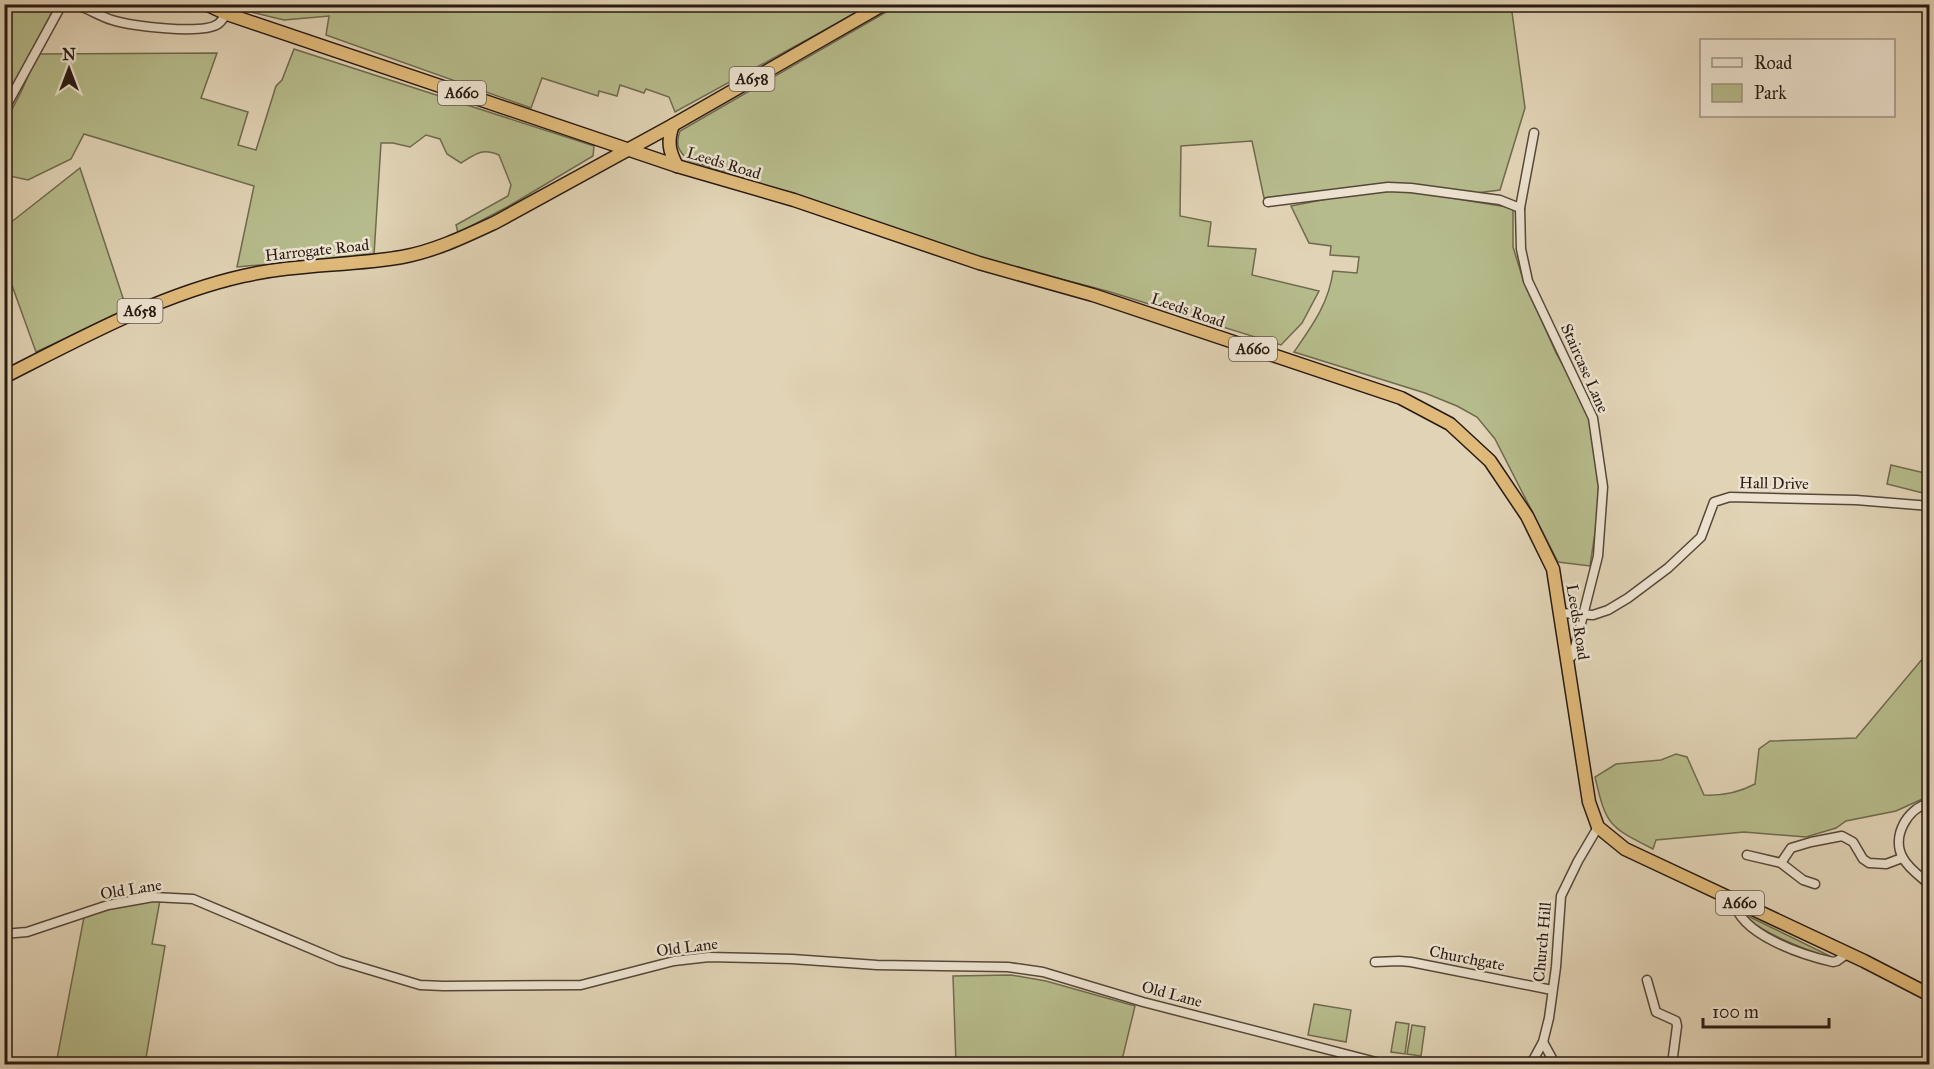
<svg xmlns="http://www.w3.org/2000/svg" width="1934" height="1069" font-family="'IM FELL Great Primer',serif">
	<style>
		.green { fill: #b6bb8b; stroke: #6f6a4e; stroke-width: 1.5 }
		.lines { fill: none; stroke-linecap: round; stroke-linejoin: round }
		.minor-casing { stroke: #56483b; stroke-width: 11 }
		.highway-casing { stroke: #281a12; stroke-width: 15 }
		.minor { stroke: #ece2cf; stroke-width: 8 }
		.highway { stroke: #e0ba7a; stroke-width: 12 }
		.labels { text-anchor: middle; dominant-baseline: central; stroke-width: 5; stroke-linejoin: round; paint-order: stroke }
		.shield { fill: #ece2cf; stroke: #63564b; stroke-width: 1.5 }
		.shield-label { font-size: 15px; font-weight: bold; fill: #281a12 }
		.street-label { font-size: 16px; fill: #281a12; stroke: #ece2cf }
	</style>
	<rect width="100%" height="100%" fill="#e1d3b5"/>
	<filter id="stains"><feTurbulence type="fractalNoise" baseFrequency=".00333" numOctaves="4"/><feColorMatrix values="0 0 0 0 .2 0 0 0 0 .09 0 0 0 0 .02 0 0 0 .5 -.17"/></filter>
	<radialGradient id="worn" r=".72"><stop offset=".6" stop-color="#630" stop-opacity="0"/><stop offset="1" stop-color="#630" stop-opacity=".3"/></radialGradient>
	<g class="green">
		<path d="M 900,4 L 1511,5 L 1525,108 L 1500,190 L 1468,194 L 1401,183 L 1264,198 L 1252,141 L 1181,146 L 1180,216 L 1211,222 L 1208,246 L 1256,249 L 1252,275 L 1319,291 L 1302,323 L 1281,345 L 1107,291 L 991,261 L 688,160 C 678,150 675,145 680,131 Z"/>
		<polygon points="5,5 56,5 5,101"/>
		<polygon points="222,5 870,5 675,112 669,97 646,89 644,93 620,85 617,96 599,91 598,96 542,78 531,108 326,35 329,16 284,20"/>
		<path d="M 294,49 L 594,146 L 593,156 L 509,206 L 458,233 L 456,225 L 508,196 L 511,185 L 499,155 C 482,148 477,153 461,163 L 447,154 L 440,139 L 426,135 L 410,147 L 393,143 L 381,143 L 374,255 L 237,267 L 254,186 L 84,134 L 71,159 L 28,180 L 5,175 L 5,123 L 21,92 L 38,54 L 217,53 L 201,98 L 248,112 L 238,145 L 256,150 L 276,86 L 282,80 Z"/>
		<polygon points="80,168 127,310 36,352 5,266 5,227"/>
		<path d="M 1395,191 L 1421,193 L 1513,208 L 1513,247 L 1522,276 L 1556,353 L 1589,412 L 1601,492 L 1590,566 L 1558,562 L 1495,439 L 1477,417 L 1457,406 L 1425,393 L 1294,352 C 1312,326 1329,303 1333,271 L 1357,273 L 1359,257 L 1330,255 L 1331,246 L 1309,243 L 1291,206 L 1357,193 Z"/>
		<polygon points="1891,465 1929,474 1927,494 1887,484"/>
		<path d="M 1929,651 L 1929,796 L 1896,811 L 1846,821 L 1836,828 L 1806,837 L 1744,832 L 1656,840 L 1653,849 C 1609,827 1606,825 1595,777 L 1616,764 L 1661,760 L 1676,754 L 1687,757 L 1704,795 C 1723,796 1738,793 1755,784 L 1759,749 L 1770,741 L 1856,738 Z"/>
		<polygon points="160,900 152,944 165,946 145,1064 56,1064 84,917 110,909"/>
		<path d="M 1746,915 L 1832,957 L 1829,958 C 1800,947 1772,937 1746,918 Z"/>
		<polygon points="1011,975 1046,981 1135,1006 1122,1060 1129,1063 1129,1064 956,1064 953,976"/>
		<polygon points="1314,1004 1351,1010 1346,1042 1308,1035"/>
		<polygon points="1396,1022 1409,1024 1405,1054 1391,1052"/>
		<polygon points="1412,1025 1425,1027 1421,1056 1407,1054"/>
	</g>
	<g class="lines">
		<defs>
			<g id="minor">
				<path d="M 82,7 C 92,11 102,17 112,20 C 131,26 202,35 218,24 C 221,22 224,17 227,14"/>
				<polyline points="4,110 62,4"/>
				<polyline points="1534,133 1520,208 1521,249 1528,281 1593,418 1603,487 1598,556 1573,655 1568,660"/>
				<polyline points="1268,202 1388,187 1411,188 1500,200 1520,208"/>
				<polyline points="1561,613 1593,615 1608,610 1628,598 1668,568 1701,537 1714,502 1730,497 1856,500 1930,506"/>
				<path d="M 1930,803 C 1907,808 1891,837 1903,858 C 1908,868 1921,877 1930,885"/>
				<polyline points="1747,855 1781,863 1803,880 1815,884"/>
				<polyline points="1781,863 1791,848 1811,842 1842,836 1853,842 1863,859 1869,863 1886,864 1902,858"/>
				<path d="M 1734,901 C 1740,935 1803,955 1833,962 L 1837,961 L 1848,953"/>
				<polyline points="4,934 27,932 108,905 153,897 193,899 340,961 420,985 443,986 581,985 674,961 709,957 792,959 877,965 1008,967 1043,972 1143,1002 1384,1064"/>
				<polyline points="1375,962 1399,961 1411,962 1552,990"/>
				<polyline points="1647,980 1656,1012 1676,1021 1677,1026 1672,1064"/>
				<polyline points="1543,1042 1555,1064"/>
				<polyline points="1531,1064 1543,1042 1549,1018 1556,967 1561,896 1578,861 1598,827"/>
			</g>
			<g id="highway">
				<polyline points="206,4 227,14 677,166 794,200 979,263 1093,295 1401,398 1450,424 1490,461 1527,516 1553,569 1589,802 1598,827 1625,849 1864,961 1930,995"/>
				<path d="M 673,125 C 667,141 669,151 677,166"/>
				<path d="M 4,377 C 81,338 159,295 243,276 C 295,264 349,266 402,257 C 435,251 466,236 496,222 L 673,125 L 884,4"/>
			</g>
		</defs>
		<use href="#minor" class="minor-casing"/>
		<use href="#highway" class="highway-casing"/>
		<use href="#minor" class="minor"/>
		<use href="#highway" class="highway"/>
	</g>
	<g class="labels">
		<g class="shield">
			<rect x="729.5" y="67" width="45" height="24" rx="4.5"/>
			<rect x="438" y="81" width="48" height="24" rx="4.5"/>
			<rect x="117.5" y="299" width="45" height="24" rx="4.5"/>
			<rect x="1229" y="337" width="48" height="24" rx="4.5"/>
			<rect x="1716" y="891" width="48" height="24" rx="4.5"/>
		</g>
		<g class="shield-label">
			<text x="752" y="79">A658</text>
			<text x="462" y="93">A660</text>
			<text x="140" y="311">A658</text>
			<text x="1253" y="349">A660</text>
			<text x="1740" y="903">A660</text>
		</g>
		<g class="street-label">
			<text transform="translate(724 163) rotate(17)">Leeds Road</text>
			<text transform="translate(317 250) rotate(-6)">Harrogate Road</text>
			<text transform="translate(1188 310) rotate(19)">Leeds Road</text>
			<text transform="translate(1585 368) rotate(66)">Staircase Lane</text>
			<text transform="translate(1774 483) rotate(1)">Hall Drive</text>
			<text transform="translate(1578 622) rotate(81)">Leeds Road</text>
			<text transform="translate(131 889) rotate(-9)">Old Lane</text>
			<text transform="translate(1542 942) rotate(-85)">Church Hill</text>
			<text transform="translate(687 947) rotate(-7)">Old Lane</text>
			<text transform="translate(1467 958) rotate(11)">Churchgate</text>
			<text transform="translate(1172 994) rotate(15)">Old Lane</text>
		</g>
	</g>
	<rect width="1934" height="1069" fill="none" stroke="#e1d3b5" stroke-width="24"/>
	<rect x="6" y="6" width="1922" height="1057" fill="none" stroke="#281a12" stroke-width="3"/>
	<rect x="12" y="12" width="1910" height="1045" fill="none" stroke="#281a12" stroke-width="1.5"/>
	<rect x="1700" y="39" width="195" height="78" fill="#ece2cf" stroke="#9e9283" stroke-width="1.5"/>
	<rect x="1712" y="58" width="30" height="9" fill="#ece2cf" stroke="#9e9283" stroke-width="1.5"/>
	<text x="1754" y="69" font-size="18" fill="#281a12">Road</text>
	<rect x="1712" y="84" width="30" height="18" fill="#b6bb8b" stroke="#9e9283" stroke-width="1.5"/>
	<text x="1754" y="99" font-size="18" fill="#281a12">Park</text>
	<g transform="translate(69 69)" stroke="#ece2cf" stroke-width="4.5" paint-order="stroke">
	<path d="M0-4.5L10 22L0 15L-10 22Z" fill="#281a12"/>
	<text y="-9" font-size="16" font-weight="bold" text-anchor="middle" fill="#281a12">N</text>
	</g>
	<path d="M1703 1018v9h126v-9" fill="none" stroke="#281a12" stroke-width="3"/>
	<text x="1712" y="1018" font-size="18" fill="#281a12" stroke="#ece2cf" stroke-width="4.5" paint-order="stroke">100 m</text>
	<rect width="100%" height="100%" filter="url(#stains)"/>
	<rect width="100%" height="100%" fill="url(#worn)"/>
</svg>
